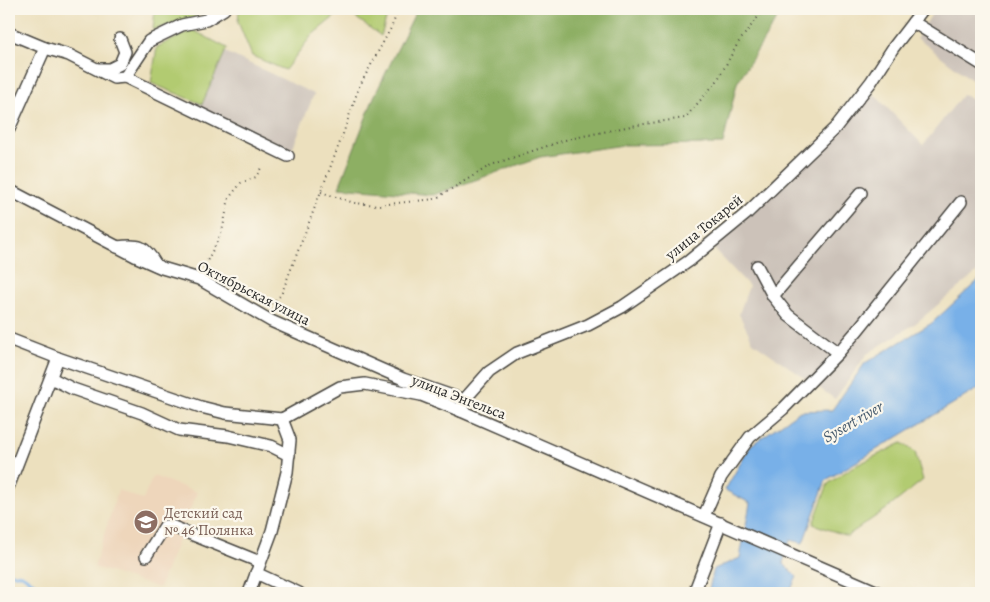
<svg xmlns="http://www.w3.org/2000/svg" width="990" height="602" font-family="Alegreya,serif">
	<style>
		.built { fill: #eed6bb }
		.industrial { fill: #ccc2b9 }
		.green { fill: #b2cb71; stroke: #6e7b4e }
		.forest { fill: #8daf63; stroke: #5c6d47 }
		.water { fill: #78b0e8; stroke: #526e8a }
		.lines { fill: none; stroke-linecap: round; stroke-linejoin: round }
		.stream { stroke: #78b0e8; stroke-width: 3 }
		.minor-casing { stroke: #484641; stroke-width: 14 }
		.path { stroke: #484641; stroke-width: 2; stroke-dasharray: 1 4; stroke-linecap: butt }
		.minor { stroke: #fff; stroke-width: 11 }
		.labels { text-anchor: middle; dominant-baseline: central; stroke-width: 4.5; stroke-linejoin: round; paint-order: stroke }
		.street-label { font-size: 15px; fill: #2b2b2b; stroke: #fbf7ec }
		.education-label { font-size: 15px; fill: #785e54; stroke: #fbf7ec; text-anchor: start }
		.water-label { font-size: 16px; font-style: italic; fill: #465a6d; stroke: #fbf7ec }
	</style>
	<rect width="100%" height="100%" fill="#fbf7ec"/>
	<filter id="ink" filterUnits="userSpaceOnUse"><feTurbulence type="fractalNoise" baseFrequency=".02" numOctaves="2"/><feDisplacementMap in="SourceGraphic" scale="10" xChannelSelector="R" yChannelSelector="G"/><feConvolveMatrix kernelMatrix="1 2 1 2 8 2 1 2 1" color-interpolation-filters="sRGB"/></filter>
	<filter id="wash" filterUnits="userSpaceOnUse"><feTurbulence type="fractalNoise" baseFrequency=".0096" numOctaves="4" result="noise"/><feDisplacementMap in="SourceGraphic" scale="20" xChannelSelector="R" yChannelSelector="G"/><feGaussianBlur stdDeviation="1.12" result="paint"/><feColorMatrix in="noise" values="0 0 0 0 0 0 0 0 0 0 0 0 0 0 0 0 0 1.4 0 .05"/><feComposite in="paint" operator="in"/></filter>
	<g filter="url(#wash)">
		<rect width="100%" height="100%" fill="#ece0be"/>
		<polygon class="built" points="153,476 197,492 159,588 94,567 118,490 143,500"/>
		<g class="industrial">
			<polygon points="935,9 981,9 981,87 917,38"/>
			<polygon points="223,51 314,94 291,152 194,109"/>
			<polygon points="872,92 923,145 963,94 981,106 981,269 916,323 867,354 835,399 753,342 739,314 749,286 713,248"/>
		</g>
		<g class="green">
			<polygon points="155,9 213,9 189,19 153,30"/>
			<polygon points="239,9 389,9 381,36 344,9 312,35 285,70 252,56 238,22"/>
			<polygon points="193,30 227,48 202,104 151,83 157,47"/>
			<polygon points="902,443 915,452 923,480 888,508 847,536 813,524 828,484 851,468"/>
		</g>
		<polygon class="forest" points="417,9 783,9 737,83 723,144 624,145 540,157 433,195 339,187 374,97"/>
		<polygon class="water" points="981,278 981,387 826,480 803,543 790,540 783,563 797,577 789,593 708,593 714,569 740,558 750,503 725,490 751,445 800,411 832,410 865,363 932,323"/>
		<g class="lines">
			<polyline class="stream" points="9,573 22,575 38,586 71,593"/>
		</g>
	</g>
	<g filter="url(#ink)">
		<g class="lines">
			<defs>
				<g id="minor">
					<polyline points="913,22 981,64"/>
					<polyline points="9,33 45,48 69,55 114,78 125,77 288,156"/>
					<polyline points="98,69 110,69 120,64 125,52 120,39"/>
					<polyline points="125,77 149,41 182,25 206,20 224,9"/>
					<polyline points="9,129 45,48"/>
					<polyline points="9,190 135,256 162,268 199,279 271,321 403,379 464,400"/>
					<path d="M 117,247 C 139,244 145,245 156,265"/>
					<polyline points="773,296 861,193"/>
					<polyline points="9,339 58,358 201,407 225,413 282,419 340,387 365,384 421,395 461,411 880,593"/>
					<polyline points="838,353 856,332 961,202"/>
					<polyline points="51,378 73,389 142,413 179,430 228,436 271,446 289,455"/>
					<polyline points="461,411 464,400 489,372 517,353 588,325 622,307 689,261 746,214 835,128 871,82 893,48 923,9"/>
					<polyline points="9,485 58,358"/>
					<polyline points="704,516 721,477 750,437 783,409 838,353 788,315 773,296 757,266"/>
					<polyline points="146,556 165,526 171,526 260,562"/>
					<polyline points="256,573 299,593"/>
					<polyline points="249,593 272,531 287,472 290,440 282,419"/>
					<polyline points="694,593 721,523"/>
				</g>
			</defs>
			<use href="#minor" class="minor-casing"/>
			<g class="path">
				<polyline points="321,192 354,203 379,205 435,199 491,165 565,140 631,126 685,118 717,81 738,43 764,9"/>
				<polyline points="203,269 222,232 229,198 241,183 256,177 261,168"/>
				<polyline points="268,307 281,295 342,137 359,87 391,28 399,9"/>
			</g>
			<use href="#minor" class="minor"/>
		</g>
	</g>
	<defs>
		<symbol id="school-disc" viewBox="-11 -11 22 22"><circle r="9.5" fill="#8d6e63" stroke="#fbf7ec"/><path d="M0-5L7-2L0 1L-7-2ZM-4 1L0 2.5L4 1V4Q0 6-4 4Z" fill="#fff"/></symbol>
	</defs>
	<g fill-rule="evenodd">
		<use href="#school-disc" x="132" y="508" width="28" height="28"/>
	</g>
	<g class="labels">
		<g class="street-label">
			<text transform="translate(704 227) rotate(-39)">улица Токарей</text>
			<text transform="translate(254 293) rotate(27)">Октябрьская улица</text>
			<text transform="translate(459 397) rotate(21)">улица Энгельса</text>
		</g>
		<g class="education-label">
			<text x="164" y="513">Детский сад<tspan x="164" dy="17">№ 46 Полянка</tspan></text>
		</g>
		<g class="water-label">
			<text transform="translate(853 422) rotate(-30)">Sysert river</text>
		</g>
	</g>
	<rect width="990" height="602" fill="none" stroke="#fbf7ec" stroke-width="30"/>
</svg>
